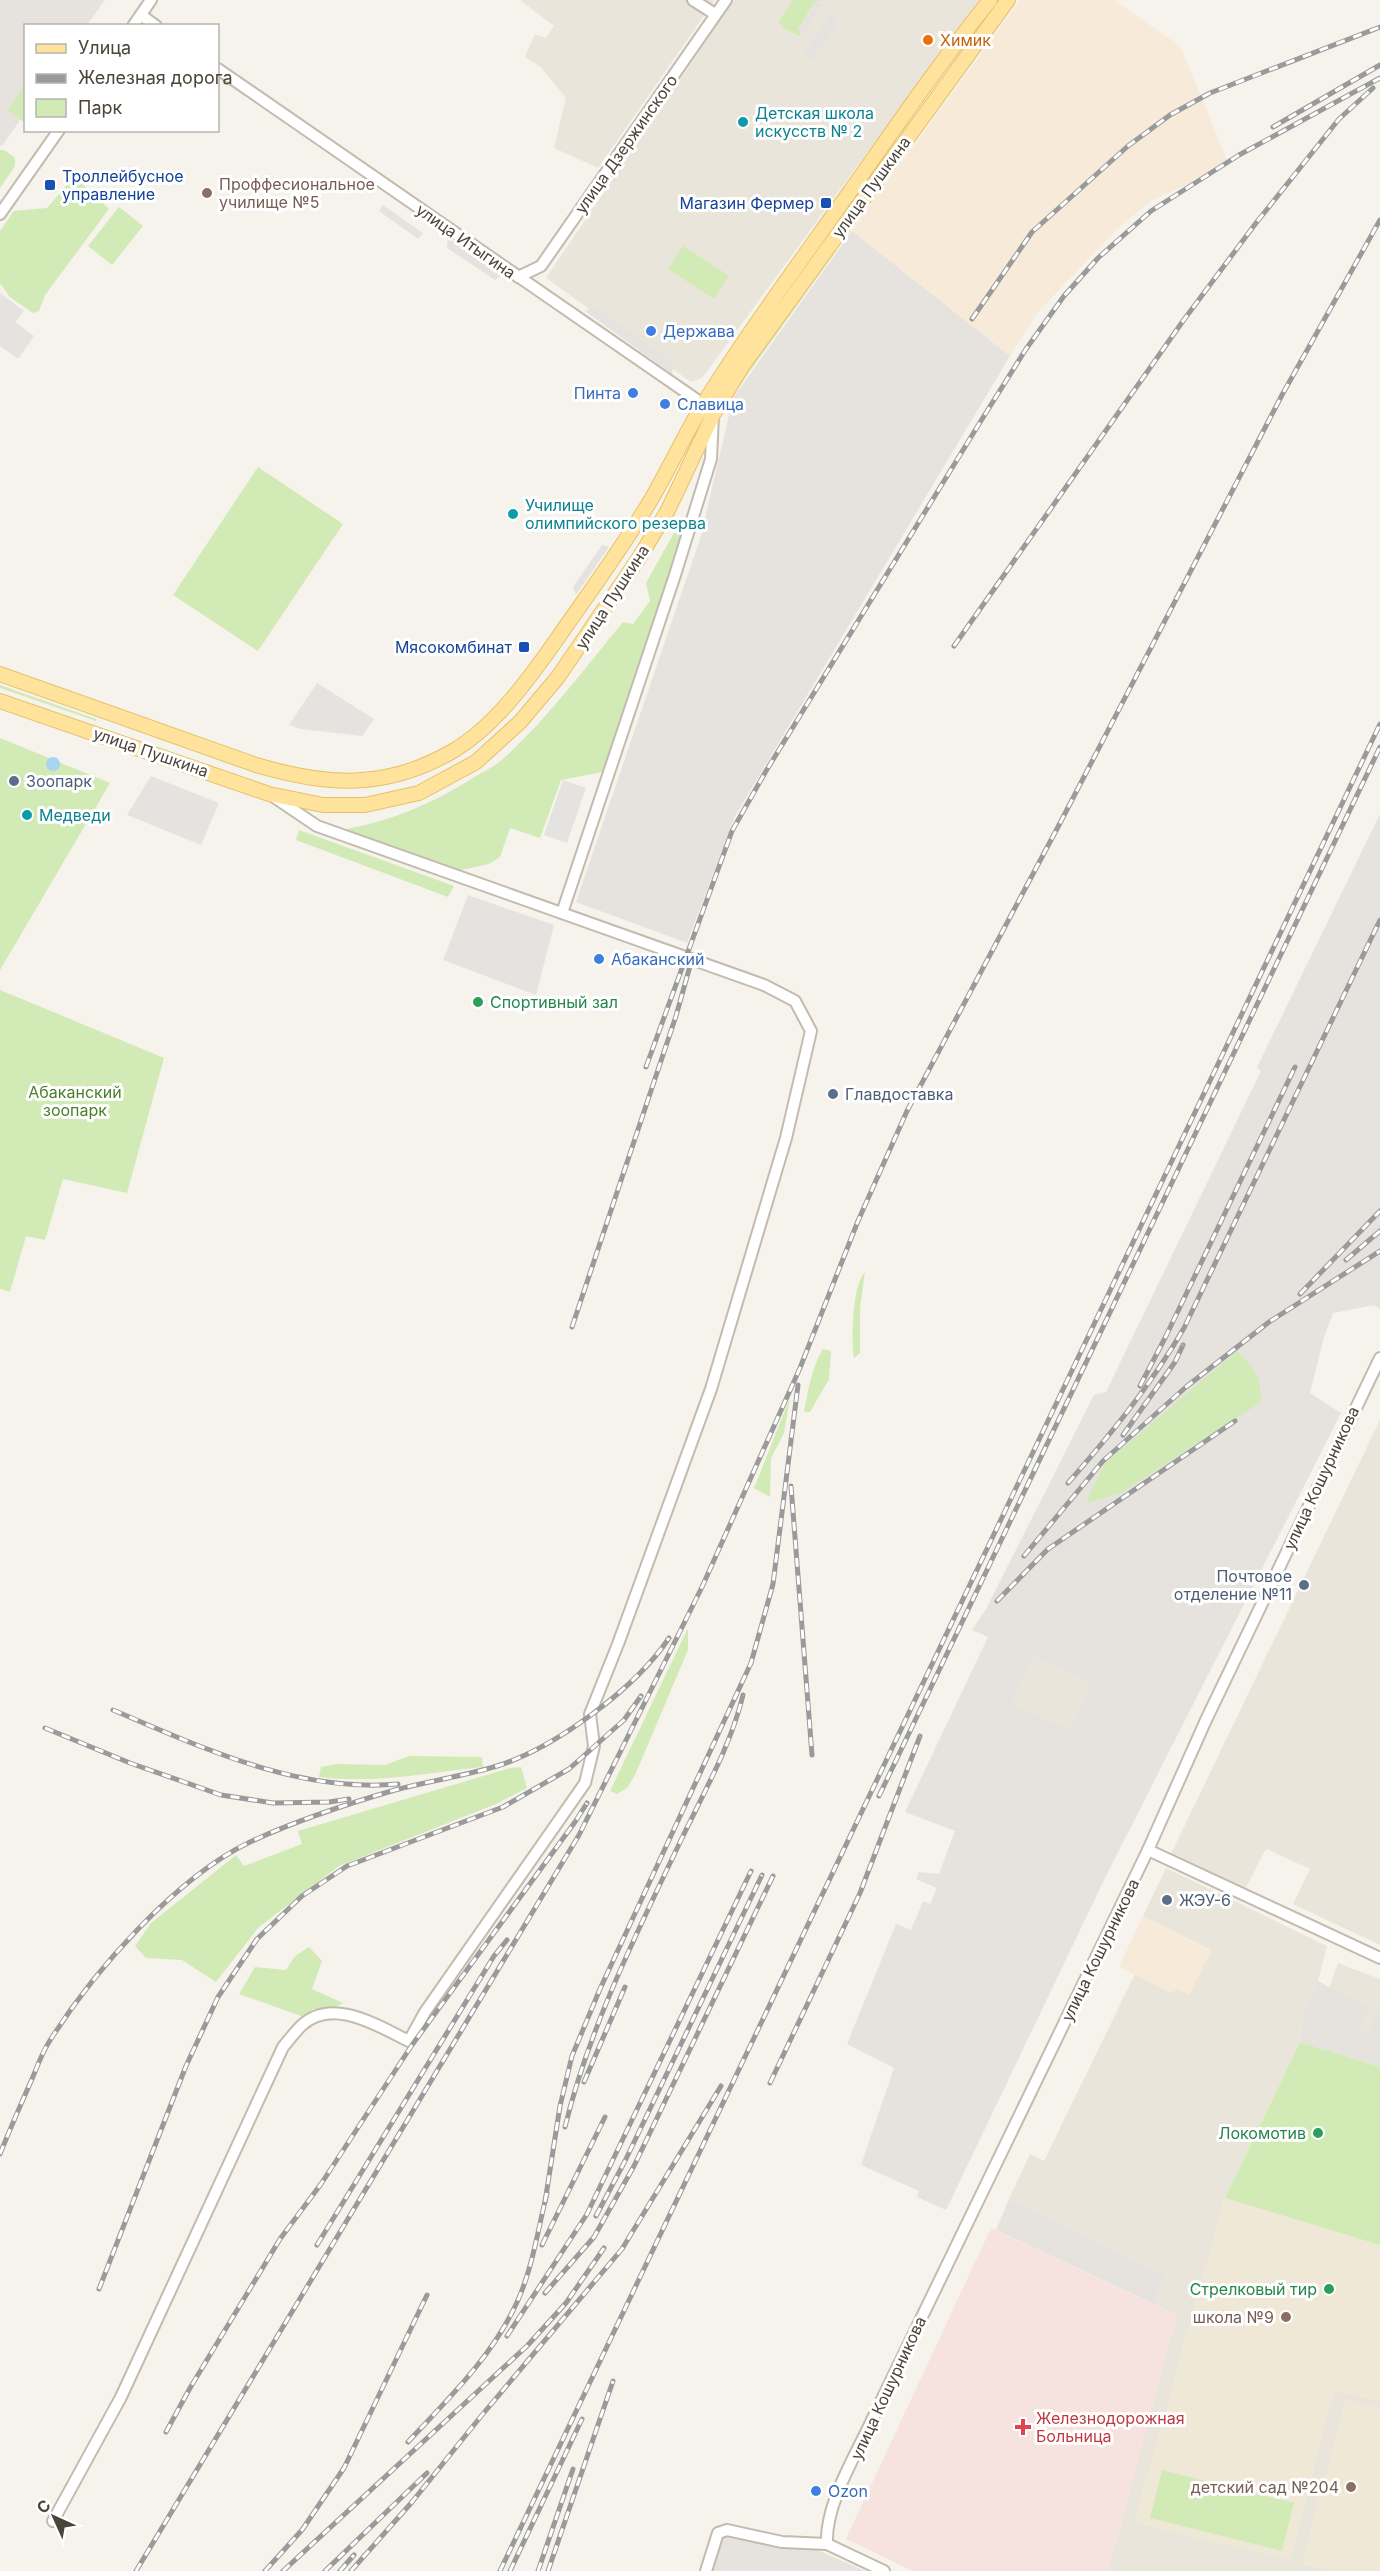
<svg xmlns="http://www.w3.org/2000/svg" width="1380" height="2571" font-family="Inter,sans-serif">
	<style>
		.residential { fill: #eae5da }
		.commercial { fill: #f7ead8 }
		.industrial { fill: #e6e2dd; fill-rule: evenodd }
		.education { fill: #efe8d6 }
		.medical { fill: #f6e3e0 }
		.green { fill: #d2eab5 }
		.parking { fill: #e5e3e0 }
		.water { fill: #a9d4f2 }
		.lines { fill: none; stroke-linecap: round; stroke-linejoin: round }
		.minor-casing { stroke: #c2bbae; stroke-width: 14 }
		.major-casing { stroke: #e6c16a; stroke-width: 16 }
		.minor { stroke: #fff; stroke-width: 10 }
		.major { stroke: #ffe39c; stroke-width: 14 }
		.rail-casing { stroke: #9a9a9a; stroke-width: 5 }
		.rail { stroke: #fff; stroke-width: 3; stroke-dasharray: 9; stroke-linecap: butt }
		.food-dot { fill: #e8710a; stroke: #fff; stroke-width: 2 }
		.culture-dot { fill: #0f9aa8; stroke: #fff; stroke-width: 2 }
		.transit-dot { fill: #1a4fb4; stroke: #fff; stroke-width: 2 }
		.education-dot { fill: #8d6e63; stroke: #fff; stroke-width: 2 }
		.shop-dot { fill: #3f7fe0; stroke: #fff; stroke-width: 2 }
		.service-dot { fill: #5c6f8a; stroke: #fff; stroke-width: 2 }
		.leisure-dot { fill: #2e9e5b; stroke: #fff; stroke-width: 2 }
		.health-dot { fill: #e0444e; stroke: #fff; stroke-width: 2 }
		.labels { text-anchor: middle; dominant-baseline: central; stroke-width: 6; stroke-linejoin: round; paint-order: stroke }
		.food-label { font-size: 16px; fill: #c56008; stroke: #fff; text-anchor: start }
		.culture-label { font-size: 16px; fill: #0d838f; stroke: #fff; text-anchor: start }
		.street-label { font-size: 16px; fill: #4b4439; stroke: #fff }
		.transit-label { font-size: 16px; fill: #164399; stroke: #fff; text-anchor: end }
		.education-label { font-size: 16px; fill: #785e54; stroke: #fff; text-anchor: end }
		.shop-label { font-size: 16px; fill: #366cbe; stroke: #fff; text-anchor: start }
		.service-label { font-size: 16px; fill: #4e5e75; stroke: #fff; text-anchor: start }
		.leisure-label { font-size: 16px; fill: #27864d; stroke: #fff; text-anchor: end }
		.park-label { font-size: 16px; fill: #4a7f2a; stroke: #fff }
		.health-label { font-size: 16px; fill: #be3a42; stroke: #fff; text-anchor: start }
	</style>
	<rect width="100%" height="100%" fill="#f6f3ec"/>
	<g class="residential">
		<polygon points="520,0 715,0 598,168 554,148 566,98 541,67 525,57 535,34 546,38 554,26"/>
		<polygon points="734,0 979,0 702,378 691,382 546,278"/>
		<polygon points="1380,1420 1380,1945 1293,1904 1310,1869 1266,1849 1245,1889 1171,1854"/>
		<polygon points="1034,1657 1093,1684 1070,1732 1013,1703"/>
		<polygon points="1166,1868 1327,1946 1318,1981 1303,2014 1300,2042 1225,2198 1135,2522 1290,2559 1334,2390 1380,2401 1380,2409 1345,2401 1303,2564 1334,2571 1108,2571 1177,2315 1154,2304 1166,2276 1009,2199 1030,2154 1044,2161 1135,1974 1172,1993 1211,1950 1143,1916"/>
		<polygon points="1338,1963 1380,1979 1380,2005 1368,2032 1358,2027 1329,1988"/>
	</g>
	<g class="commercial">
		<polygon points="1020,0 1114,0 1180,46 1229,165 1151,201 1116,230 1038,312 1010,356 852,231"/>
		<polygon points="1143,1916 1211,1951 1189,1995 1175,1989 1172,1993 1119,1967"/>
	</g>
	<g class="industrial">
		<polygon points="0,0 105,0 87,25 26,26 25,113 2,146 0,145"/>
		<polygon points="852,231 1010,356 735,816 687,943 576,902 701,536 733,398"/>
		<path d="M 1380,814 L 1380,1309 L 1374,1305 L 1333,1313 L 1324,1337 L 1310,1393 L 1341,1413 L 1105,1878 L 946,2210 L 917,2197 L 919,2191 L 861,2165 L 894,2068 L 847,2044 L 896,1924 L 911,1930 L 923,1901 L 930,1904 L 937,1888 L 916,1879 L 919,1872 L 939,1874 L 955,1831 L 905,1812 L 988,1637 L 972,1630 L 986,1609 L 1094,1395 L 1106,1392 L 1261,1071 L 1257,1068 L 1261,1059 ZM 1034,1657 L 1092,1684 L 1070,1731 L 1013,1703 Z"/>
		<polygon points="1318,1981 1368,2008 1358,2027 1368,2032 1380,2005 1380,2067 1300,2042 1303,2014"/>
		<polygon points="1009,2199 1166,2276 1154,2304 996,2230"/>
		<polygon points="722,2536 815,2549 865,2571 711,2571"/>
	</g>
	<g class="education">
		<polygon points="1225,2198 1380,2245 1380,2401 1334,2390 1290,2559 1135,2522"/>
		<polygon points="1345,2401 1380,2409 1380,2571 1334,2571 1303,2564"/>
	</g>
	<polygon class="medical" points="991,2228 1177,2315 1108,2571 913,2571 846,2539"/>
	<g class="green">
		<polygon points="793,0 824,0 816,1 813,4 798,29 801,33 799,36 783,28 779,21"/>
		<polygon points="25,84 25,123 8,110"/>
		<polygon points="0,150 4,150 15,158 15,166 0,188"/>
		<polygon points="73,178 81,183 109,209 45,295 39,311 33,313 10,297 0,283 0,231 14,211 47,208"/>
		<polygon points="119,207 143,226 112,265 88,246"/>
		<polygon points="683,246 729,276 714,299 668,269"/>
		<polygon points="833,251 836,251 732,396 735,390"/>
		<polygon points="258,467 343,524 258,651 173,595"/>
		<path d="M 681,530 L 683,535 L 603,772 L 561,780 L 540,838 L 510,828 L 500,857 L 489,864 L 461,870 L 341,830 C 390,822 434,803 476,776 C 485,771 495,766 503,759 C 548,718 584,669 623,622 L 633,624 L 650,601 L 646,583 L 674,533 Z"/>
		<polygon points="0,685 96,719 96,721 0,688"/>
		<polygon points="0,738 110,783 0,970"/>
		<polygon points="299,830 454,886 448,897 296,840"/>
		<polygon points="0,990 164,1058 127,1193 63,1179 45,1240 26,1236 10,1292 0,1289"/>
		<path d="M 865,1272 L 860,1308 L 860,1353 L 854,1358 C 851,1339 852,1286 865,1272 Z"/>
		<path d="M 823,1349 L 831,1351 L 829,1379 L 810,1412 L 804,1412 C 807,1394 813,1364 823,1349 Z"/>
		<path d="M 1237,1351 C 1255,1368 1261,1377 1261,1402 L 1121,1493 L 1086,1503 L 1105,1463 Z"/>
		<polygon points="790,1398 784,1433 771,1458 770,1497 754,1488"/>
		<polygon points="688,1628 688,1650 635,1775 627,1788 617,1794 610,1791"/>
		<path d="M 409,1756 L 482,1757 L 483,1767 C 428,1773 374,1784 319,1777 L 321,1767 L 337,1764 L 385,1765 Z"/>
		<polygon points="521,1767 527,1788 496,1804 339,1866 259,1927 216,1982 182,1960 146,1958 135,1946 151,1923 236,1855 244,1866 302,1844 298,1831 510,1768"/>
		<polygon points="309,1947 322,1961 312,1989 343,2003 329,2010 313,2009 304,2017 239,1994 255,1967 286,1970 295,1956"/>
		<polygon points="1300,2042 1380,2067 1380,2245 1225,2198"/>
		<polygon points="1162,2470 1294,2503 1282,2551 1150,2518"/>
	</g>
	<g class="parking">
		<polygon points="816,2 822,5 805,32 799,29"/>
		<polygon points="830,15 839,21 812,60 804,55"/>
		<polygon points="383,205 423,233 418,239 379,211"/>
		<polygon points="448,237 503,275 495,280 447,248"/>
		<polygon points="0,293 24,311 15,322 34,336 18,359 0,346"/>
		<polygon points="594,306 673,364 672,374 585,311"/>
		<polygon points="602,545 609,547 576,595 573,587"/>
		<polygon points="317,683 374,719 362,736 301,729 289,725"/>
		<polygon points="151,776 219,803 201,845 127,815"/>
		<polygon points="563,780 586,788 567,843 544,835"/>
		<polygon points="468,895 554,925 536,995 443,960"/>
	</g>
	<circle class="water" cx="53" cy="764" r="7"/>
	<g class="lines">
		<defs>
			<g id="minor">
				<polyline points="693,0 715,14"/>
				<polyline points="141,15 156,26"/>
				<polyline points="133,26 151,0"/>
				<polyline points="218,69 703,404 713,415 711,459 675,575 562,913"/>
				<polyline points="0,214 59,130"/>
				<polyline points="518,277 541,266 726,0"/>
				<polyline points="1148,1850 1380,1958"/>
				<path d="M 53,2521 L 121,2397 L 283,2047 C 289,2040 295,2032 301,2026 C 332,1996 378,2026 409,2041 L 425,2012 L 585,1783 L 594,1746 L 590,1714 L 618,1644 L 711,1389 L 786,1138 L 811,1031 L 795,1001 L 764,985 L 317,826 L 274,797"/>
				<path d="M 827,2544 C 825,2504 855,2457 872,2420 L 1148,1850 L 1206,1720 L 1380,1358"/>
				<polyline points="706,2571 718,2533 727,2530 782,2542 827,2544 884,2571"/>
			</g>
			<g id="major">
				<path d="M 0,674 L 256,765 C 327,786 386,790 453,751 C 495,726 529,679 557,639 C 589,593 623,547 652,498 C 670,467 685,434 704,403 C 749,331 800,262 849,193 C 895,128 940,62 990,0"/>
				<polyline points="0,701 269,794 323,805 365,805 419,793 476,762 520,722 558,677 639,558 668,510 713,415 743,365 1008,0"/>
			</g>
		</defs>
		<use href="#minor" class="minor-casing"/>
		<use href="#major" class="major-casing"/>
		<use href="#minor" class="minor"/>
		<use href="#major" class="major"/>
		<defs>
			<g id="rail">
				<polyline points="1273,127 1380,65"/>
				<polyline points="972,319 1032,232 1128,146 1170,115 1210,93 1380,27"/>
				<polyline points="954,646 1183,321 1256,223 1339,119 1373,88"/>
				<polyline points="646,1067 732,831 766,771 979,424 1026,349 1064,296 1098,258 1151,211 1239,155 1380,78"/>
				<polyline points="1346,1260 1380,1231"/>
				<polyline points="1300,1294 1380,1211"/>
				<polyline points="572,1327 676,1016 690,966"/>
				<polyline points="1140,1386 1166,1336 1295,1067"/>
				<polyline points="1123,1435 1175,1362 1183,1345"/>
				<path d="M 1068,1483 C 1111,1434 1151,1385 1184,1328 L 1380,920"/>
				<polyline points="791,1486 812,1755"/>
				<polyline points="1024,1556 1103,1461 1186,1387 1269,1322 1380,1251"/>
				<polyline points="997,1601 1048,1549 1235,1421"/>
				<path d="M 113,1710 C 203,1748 298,1793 398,1784"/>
				<polyline points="45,1728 130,1763 221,1795 273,1803 329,1802 349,1799"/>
				<polyline points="879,1796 1380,747"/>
				<polyline points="584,2082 625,1987"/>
				<polyline points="770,2083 860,1893 920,1736"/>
				<path d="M 565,2127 C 590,2025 637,1933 682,1838 C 704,1792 731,1745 743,1695"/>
				<path d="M 0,2154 C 10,2129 21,2104 32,2079 C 37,2067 42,2053 49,2042 C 93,1972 175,1878 250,1842 C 295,1821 347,1804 395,1790 C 429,1781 464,1776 497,1766 C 555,1748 636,1688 669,1638"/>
				<polyline points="545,2202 560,2106 572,2056 600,1989 751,1663 773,1584 798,1385"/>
				<polyline points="596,2216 625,2161 762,1875"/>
				<polyline points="317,2245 494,1956 507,1940"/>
				<polyline points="542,2245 605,2117"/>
				<polyline points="99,2289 186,2066 218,1997 257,1939 302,1896 347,1866 503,1807 569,1769 624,1720 641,1696"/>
				<polyline points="545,2293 594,2237 634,2166 773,1876"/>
				<polyline points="507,2336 587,2214 751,1871"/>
				<polyline points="166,2432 190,2388 280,2239 321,2184 412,2045 575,1822 587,1803"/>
				<path d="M 408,2442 C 448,2399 494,2355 518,2300 C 533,2266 538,2229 547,2193"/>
				<polyline points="136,2571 579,1835 702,1587 800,1368 858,1221 907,1111 1059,825 1282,395 1380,220"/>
				<polyline points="265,2571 302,2530 344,2468 427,2295"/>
				<polyline points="283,2571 527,2346 566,2303 604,2248"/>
				<polyline points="325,2571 427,2473"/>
				<polyline points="340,2571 354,2555"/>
				<polyline points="351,2571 412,2502 482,2415 622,2249 721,2086"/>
				<polyline points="500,2571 1380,724"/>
				<polyline points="510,2571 582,2419"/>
				<polyline points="538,2571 573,2469"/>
				<polyline points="548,2571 613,2381"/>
			</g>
		</defs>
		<use href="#rail" class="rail-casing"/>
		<use href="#rail" class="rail"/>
	</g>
	<circle class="food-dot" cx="928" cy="40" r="6"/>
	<g class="culture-dot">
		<circle cx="743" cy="122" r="6"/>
		<circle cx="513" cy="514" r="6"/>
		<circle cx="27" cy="815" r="6"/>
	</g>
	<g class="transit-dot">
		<rect x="44" y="179" width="12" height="12" rx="3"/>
		<rect x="820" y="197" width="12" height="12" rx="3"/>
		<rect x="518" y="641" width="12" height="12" rx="3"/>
	</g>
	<g class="education-dot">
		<circle cx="207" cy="193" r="6"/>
		<circle cx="1286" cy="2317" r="6"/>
		<circle cx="1351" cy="2487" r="6"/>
	</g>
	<g class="shop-dot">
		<circle cx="651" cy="331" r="6"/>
		<circle cx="633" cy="393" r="6"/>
		<circle cx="665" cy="404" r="6"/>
		<circle cx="599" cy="959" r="6"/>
		<circle cx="816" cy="2491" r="6"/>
	</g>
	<g class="service-dot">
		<circle cx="14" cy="781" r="6"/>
		<circle cx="833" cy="1094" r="6"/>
		<circle cx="1304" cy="1585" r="6"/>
		<circle cx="1167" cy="1900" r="6"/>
	</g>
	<g class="leisure-dot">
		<circle cx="478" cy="1002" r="6"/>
		<circle cx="1318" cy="2133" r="6"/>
		<circle cx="1329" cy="2289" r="6"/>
	</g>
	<path class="health-dot" d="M1020 2418h6v6h6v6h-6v6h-6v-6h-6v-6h6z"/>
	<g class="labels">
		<g class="food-label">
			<text x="940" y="40">Химик</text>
		</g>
		<g class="culture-label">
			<text x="755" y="113">Детская школа<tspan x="755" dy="18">искусств № 2</tspan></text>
			<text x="525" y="505">Училище<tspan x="525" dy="18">олимпийского резерва</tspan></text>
			<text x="39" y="815">Медведи</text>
		</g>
		<g class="street-label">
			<text transform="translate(626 144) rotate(-55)">улица Дзержинского</text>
			<text transform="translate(871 187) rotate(-54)">улица Пушкина</text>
			<text transform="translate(466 241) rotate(35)">улица Итыгина</text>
			<text transform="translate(612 597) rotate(-57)">улица Пушкина</text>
			<text transform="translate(151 752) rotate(19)">улица Пушкина</text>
			<text transform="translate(1321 1478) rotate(-65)">улица Кошурникова</text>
			<text transform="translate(1100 1950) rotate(-64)">улица Кошурникова</text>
			<text transform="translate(888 2388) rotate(-65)">улица Кошурникова</text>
		</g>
		<g class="transit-label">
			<text x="62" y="176" text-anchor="start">Троллейбусное<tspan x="62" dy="18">управление</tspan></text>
			<text x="814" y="203">Магазин Фермер</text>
			<text x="512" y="647">Мясокомбинат</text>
		</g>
		<g class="education-label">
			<text x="219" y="184" text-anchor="start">Проффесиональное<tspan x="219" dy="18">училище №5</tspan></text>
			<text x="1274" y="2317">школа №9</text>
			<text x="1339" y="2487">детский сад №204</text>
		</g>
		<g class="shop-label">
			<text x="663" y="331">Держава</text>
			<text x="621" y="393" text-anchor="end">Пинта</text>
			<text x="677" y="404">Славица</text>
			<text x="611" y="959">Абаканский</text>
			<text x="828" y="2491">Ozon</text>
		</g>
		<g class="service-label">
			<text x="26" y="781">Зоопарк</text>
			<text x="845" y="1094">Главдоставка</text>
			<text x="1292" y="1576" text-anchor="end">Почтовое<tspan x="1292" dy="18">отделение №11</tspan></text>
			<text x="1179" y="1900">ЖЭУ-6</text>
		</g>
		<g class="leisure-label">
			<text x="490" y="1002" text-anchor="start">Спортивный зал</text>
			<text x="1306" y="2133">Локомотив</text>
			<text x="1317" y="2289">Стрелковый тир</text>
		</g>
		<g class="park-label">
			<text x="75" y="1092">Абаканский<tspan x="75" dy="18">зоопарк</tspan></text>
		</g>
		<g class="health-label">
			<text x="1036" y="2418">Железнодорожная<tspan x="1036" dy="18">Больница</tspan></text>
		</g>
	</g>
	<rect x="24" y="24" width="195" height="108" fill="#ffffff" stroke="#b7b4b0" stroke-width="1.5"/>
	<rect x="36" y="44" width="30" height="9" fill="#ffe39c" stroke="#b7b4b0" stroke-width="1.5"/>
	<text x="78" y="54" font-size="18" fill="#4b4439">Улица</text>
	<rect x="36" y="74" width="30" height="9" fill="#9a9a9a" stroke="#b7b4b0" stroke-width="1.5"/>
	<text x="78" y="84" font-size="18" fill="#4b4439">Железная дорога</text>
	<rect x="36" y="99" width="30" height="18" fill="#d2eab5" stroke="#b7b4b0" stroke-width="1.5"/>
	<text x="78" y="114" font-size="18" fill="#4b4439">Парк</text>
	<g transform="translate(54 2517) rotate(315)" stroke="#ffffff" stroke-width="4.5" paint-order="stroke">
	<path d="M0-4.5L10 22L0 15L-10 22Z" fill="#4b4439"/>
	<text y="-9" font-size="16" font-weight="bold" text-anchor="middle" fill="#4b4439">С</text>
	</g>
</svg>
